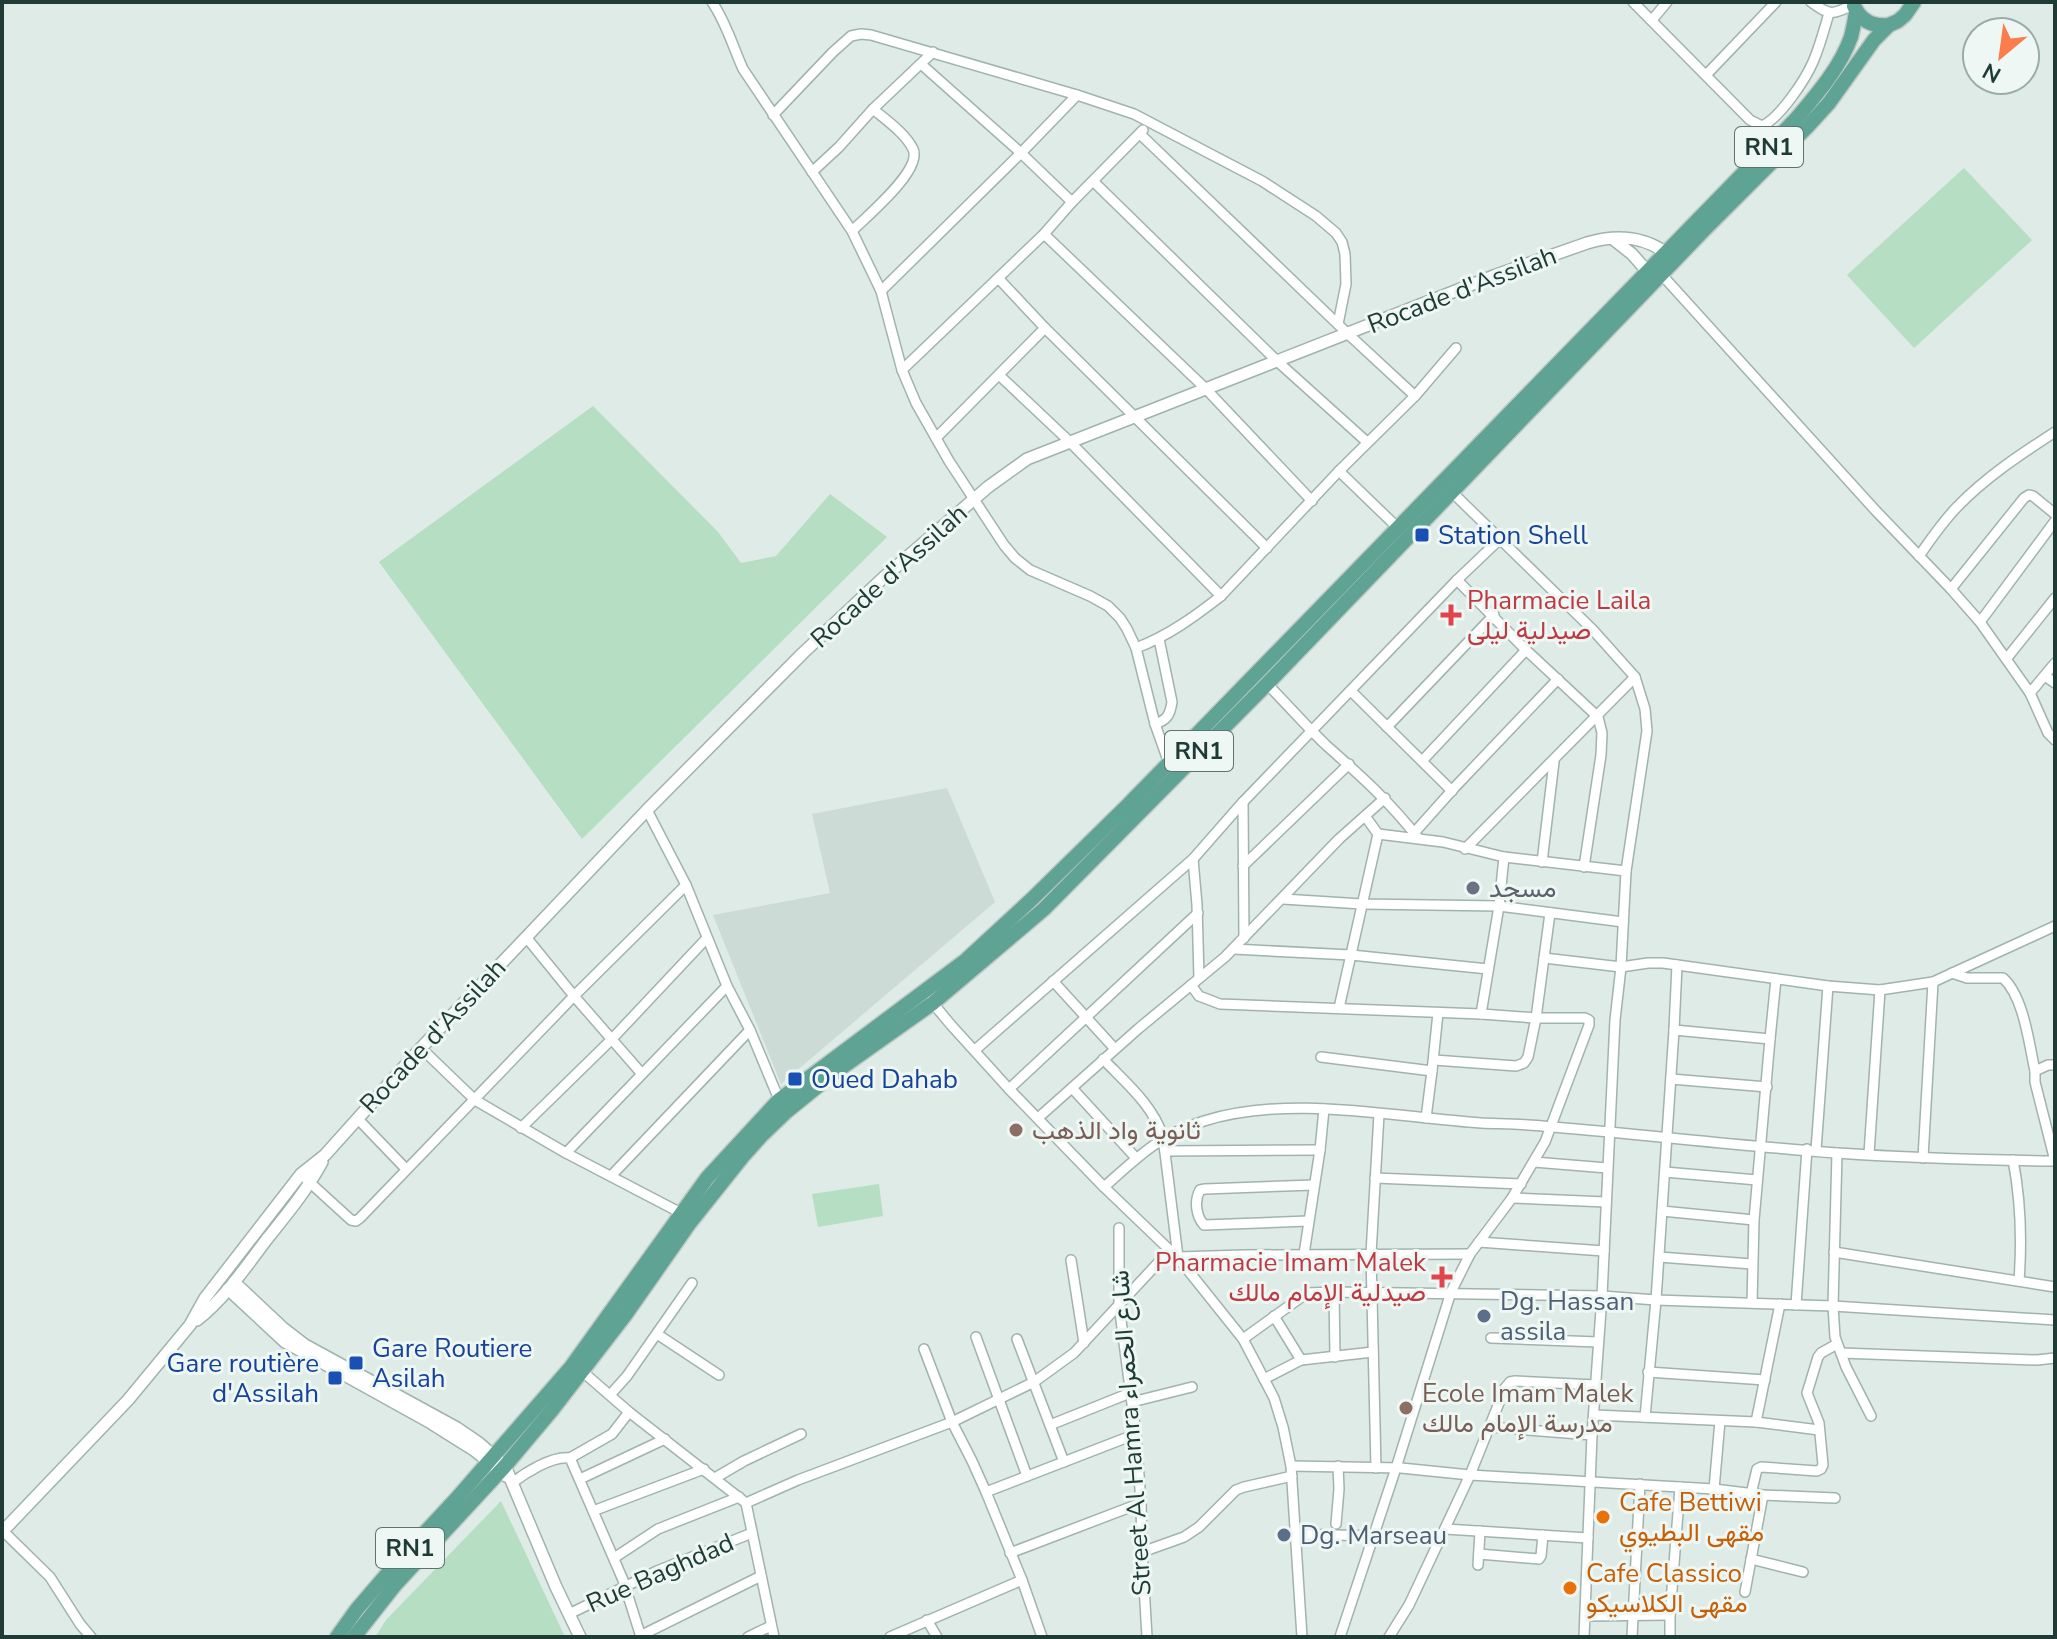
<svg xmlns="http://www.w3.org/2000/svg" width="2057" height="1639" font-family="'Nunito Sans',Vazirmatn,sans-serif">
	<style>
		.built { fill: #ccdbd5 }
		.green { fill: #b5dec2 }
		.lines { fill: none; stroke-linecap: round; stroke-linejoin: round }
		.minor-casing { stroke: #a1b3ad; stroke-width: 12 }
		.tertiary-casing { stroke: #a1b3ad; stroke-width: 14 }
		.primary-casing { stroke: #c0c8c6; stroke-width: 17 }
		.minor { stroke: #fff; stroke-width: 9 }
		.tertiary { stroke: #fff; stroke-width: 11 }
		.primary { stroke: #5fa394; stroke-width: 14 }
		.transit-dot { fill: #1a4fb4; stroke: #eef7f3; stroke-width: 3 }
		.health-dot { fill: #e0444e; stroke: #eef7f3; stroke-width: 3 }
		.worship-dot { fill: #6b7280; stroke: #eef7f3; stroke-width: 3 }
		.education-dot { fill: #8d6e63; stroke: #eef7f3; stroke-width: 3 }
		.service-dot { fill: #5c6f8a; stroke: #eef7f3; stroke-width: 3 }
		.food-dot { fill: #e8710a; stroke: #eef7f3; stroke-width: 3 }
		.labels { text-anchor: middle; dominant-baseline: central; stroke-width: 6; stroke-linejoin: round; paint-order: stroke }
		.shield { fill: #eef7f3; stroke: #5c736e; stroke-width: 2 }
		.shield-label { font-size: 24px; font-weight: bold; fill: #1e3b35 }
		.street-label { font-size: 26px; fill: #1e3b35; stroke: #eef7f3 }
		.transit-label { font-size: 26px; fill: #164399; stroke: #eef7f3; text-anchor: start }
		.health-label { font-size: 26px; fill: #be3a42; stroke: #eef7f3; text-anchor: start }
		.worship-label { font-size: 26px; fill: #5b616d; stroke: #eef7f3; text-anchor: start }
		.education-label { font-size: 26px; fill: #785e54; stroke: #eef7f3; text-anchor: start }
		.service-label { font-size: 26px; fill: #4e5e75; stroke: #eef7f3; text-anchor: start }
		.food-label { font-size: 26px; fill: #c56008; stroke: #eef7f3; text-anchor: start }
	</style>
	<rect width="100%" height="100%" fill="#deebe6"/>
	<polygon class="built" points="947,788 995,902 781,1084 713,915 830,893 812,814"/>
	<g class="green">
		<polygon points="1964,168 2032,240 1914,348 1847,275"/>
		<polygon points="593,406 718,532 741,563 776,556 830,494 887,537 582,839 379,562"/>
		<polygon points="879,1184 883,1216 818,1227 812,1194"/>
		<polygon points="501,1501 565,1637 375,1637 386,1620"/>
	</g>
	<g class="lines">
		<defs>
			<g id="minor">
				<path d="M 712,2 C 726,22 733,47 743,69 L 852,231 L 881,291 L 902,370 L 916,403 L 949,461 L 1004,545 L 1015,558 L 1030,570 L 1090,596 L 1108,606 L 1120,618 L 1127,629 L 1136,648 L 1155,724 L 1170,766"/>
				<path d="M 1633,2 L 1750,120 L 1762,126 C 1780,118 1805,80 1813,62 C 1820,46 1824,30 1829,13"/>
				<path d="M 1811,2 C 1830,16 1833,15 1854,4"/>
				<polyline points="1652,20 1667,2"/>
				<polyline points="921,64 1021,153 1072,202"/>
				<polyline points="1707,74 1776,2"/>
				<polyline points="773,115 833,52 851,36 861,34 871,35 1077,95 1134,114 1262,181 1316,216 1336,233 1342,242 1345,254 1346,284 1338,324"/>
				<polyline points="1140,134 1347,333 1415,396"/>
				<polyline points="812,172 839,147 873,109 933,52"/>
				<polyline points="1093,181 1277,361 1367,442"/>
				<path d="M 852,231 C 866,217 923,170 913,149 C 905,133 886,120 873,109"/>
				<polyline points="1044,234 1206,389 1312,501"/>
				<polyline points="1662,275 1876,511 1951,589 1980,622 2030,693 2048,733 2055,740"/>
				<polyline points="999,279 1045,328 1267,548"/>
				<polyline points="881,291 1021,153 1077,95"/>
				<polyline points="902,370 1044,234 1072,202 1143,130"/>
				<polyline points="999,375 1070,442 1221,596 1339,471 1415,396 1456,348"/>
				<polyline points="936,438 1045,328"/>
				<polyline points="1339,471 1398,528"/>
				<polyline points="1452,492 1593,630 1635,677 1645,709 1647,731 1626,871 1621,967 1615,1020 1602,1296 1592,1435 1584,1637"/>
				<path d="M 1919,556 C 1931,539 1943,521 1958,506 C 1986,477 2021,454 2055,432"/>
				<polyline points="1457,580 1526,650 1598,717 1602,733 1601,755 1584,867"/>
				<polyline points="1951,589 2024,498 2029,495 2033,496 2055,514"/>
				<polyline points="1980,622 2055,521"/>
				<path d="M 1136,648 C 1168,636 1194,617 1221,596"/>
				<polyline points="2007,658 2055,598"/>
				<polyline points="2045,676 2055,683"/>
				<path d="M 1267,684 C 1287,704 1306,726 1327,746 C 1361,776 1390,802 1418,838"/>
				<polyline points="1351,691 1452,791"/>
				<polyline points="2030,693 2055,663"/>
				<path d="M 1155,724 C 1167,720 1170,715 1172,702 L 1159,639"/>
				<polyline points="1387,727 1494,615"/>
				<polyline points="1422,761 1526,650"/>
				<polyline points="1243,802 1244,938"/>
				<polyline points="647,810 686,885 727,986 750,1030 780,1102"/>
				<polyline points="1414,833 1455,787 1558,679"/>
				<polyline points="1378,834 1443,842 1504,857 1626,871"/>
				<polyline points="1465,849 1635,677"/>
				<polyline points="1193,859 1197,905 1199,978"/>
				<polyline points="1542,862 1554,762"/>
				<polyline points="1243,866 1349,764"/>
				<polyline points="1283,899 1362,904 1499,906 1623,922"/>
				<polyline points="526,937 574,996 642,1074"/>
				<polyline points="1233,949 1351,955 1488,969"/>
				<polyline points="1544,958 1621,967 1648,963 1663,963 1828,986 1880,990 1933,982 2055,926"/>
				<path d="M 1952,973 L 1967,978 L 2003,978 C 2024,997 2029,1044 2035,1071"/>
				<polyline points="1053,981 1115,1049"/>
				<polyline points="1191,985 1199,996 1220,1004 1481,1014 1536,1018 1585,1018 1589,1020 1589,1025 1545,1142 1512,1198 1470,1254 1451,1292 1396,1468 1340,1637"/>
				<polyline points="931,1001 951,1025 1009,1089 1104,1187 1179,1259 1243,1339 1274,1398 1283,1427 1291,1466 1302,1637"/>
				<polyline points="1339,1008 1378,834 1365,816"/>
				<polyline points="1481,1014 1499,906 1504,857"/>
				<polyline points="1674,1030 1677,965"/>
				<polyline points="1770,1039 1776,979"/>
				<polyline points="421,1048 475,1100 566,1153 681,1213"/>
				<polyline points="975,1050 1193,859 1243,802 1457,580 1499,540"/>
				<polyline points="1321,1057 1432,1071 1438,1013"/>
				<path d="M 1103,1059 C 1126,1083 1153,1105 1163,1137 L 1178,1257"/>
				<polyline points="1434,1060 1516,1066 1524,1063 1528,1057 1536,1018 1550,913"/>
				<polyline points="1671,1079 1767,1087"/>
				<polyline points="1072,1088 1136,1158"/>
				<polyline points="1009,1089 1198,913"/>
				<polyline points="357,1118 406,1169"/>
				<polyline points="1038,1118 1138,1029 1225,957 1339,839 1385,798"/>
				<polyline points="1426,1118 1432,1071"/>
				<polyline points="521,1128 611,1040 706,939"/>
				<polyline points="1816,1150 1828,986"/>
				<polyline points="1165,1151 1320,1150"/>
				<polyline points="566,1153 727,986"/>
				<polyline points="1837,1153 1833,1306 1835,1337 1846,1367 1871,1416"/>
				<polyline points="1869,1154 1880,990"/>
				<polyline points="1923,1158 1933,982"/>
				<path d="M 2013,1160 C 2021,1201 2022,1240 2019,1281"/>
				<polyline points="1534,1162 1607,1168"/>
				<polyline points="1665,1172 1757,1180"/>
				<polyline points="611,1176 750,1030"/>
				<polyline points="1375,1178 1521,1184"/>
				<polyline points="306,1179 351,1220 356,1221 360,1218 574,996 686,885"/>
				<path d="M 1104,1187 C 1137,1158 1160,1134 1204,1121 C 1290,1094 1392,1117 1481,1123 C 1505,1124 1529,1124 1553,1127 C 1648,1135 1742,1146 1837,1153 C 1910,1158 1982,1160 2055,1161 L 2035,1082 L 2035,1071 L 2048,1065 L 2055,1065"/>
				<polyline points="1512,1198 1606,1202"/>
				<polyline points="1662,1211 1754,1220"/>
				<path d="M 1308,1221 L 1204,1225 C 1196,1216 1194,1201 1200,1190 L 1205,1189 L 1314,1185"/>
				<polyline points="1119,1228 1119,1305 1136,1434 1141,1503 1142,1552 1147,1637"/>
				<polyline points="1479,1242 1604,1251"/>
				<polyline points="1834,1252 2055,1287"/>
				<polyline points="1304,1254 1320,1150 1324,1109"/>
				<polyline points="1178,1257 1243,1255 1470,1254"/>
				<polyline points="1659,1257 1752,1264"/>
				<polyline points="1071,1260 1084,1343"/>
				<polyline points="1334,1292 1335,1357"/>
				<polyline points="1796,1305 1807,1149"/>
				<polyline points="1274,1316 1301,1360"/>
				<polyline points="657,1334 719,1375"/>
				<polyline points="976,1337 1027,1476"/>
				<polyline points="1491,1338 1598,1342"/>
				<polyline points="1017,1339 1064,1462"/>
				<polyline points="1243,1339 1307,1293 1334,1292 1602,1296 1656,1300 1833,1306 2055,1320"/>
				<polyline points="924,1349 952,1422 972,1461 986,1492 1022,1580 1042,1637"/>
				<polyline points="1841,1353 2037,1360 2055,1358"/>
				<polyline points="583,1372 629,1412 746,1503 774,1637"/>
				<polyline points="1648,1372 1765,1380"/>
				<polyline points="1264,1379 1301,1360 1373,1352"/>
				<polyline points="610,1395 627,1376 692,1283"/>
				<polyline points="1132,1402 1192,1387"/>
				<polyline points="1594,1415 1756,1422 1819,1430"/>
				<polyline points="1645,1417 1656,1300 1674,1030 1770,1039 1754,1220 1752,1303"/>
				<polyline points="1756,1422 1780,1304"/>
				<polyline points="1050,1425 1130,1393"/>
				<polyline points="1490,1427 1592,1435"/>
				<polyline points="570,1458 612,1434 629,1412"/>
				<polyline points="1291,1466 1401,1468 1470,1475 1714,1489 1763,1495 1835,1498"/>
				<polyline points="1376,1468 1371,1254 1379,1114"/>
				<polyline points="715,1478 744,1461 801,1434"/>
				<polyline points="580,1479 665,1439"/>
				<path d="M 512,1483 C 525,1473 553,1455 570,1458 L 623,1580 L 641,1637"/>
				<polyline points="1714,1489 1720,1421"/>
				<polyline points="986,1492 1136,1434"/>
				<polyline points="1751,1494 1757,1469 1761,1467 1817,1471 1821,1469 1823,1465 1819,1423 1807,1393 1818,1357 1821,1353 1837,1344"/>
				<polyline points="746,1503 798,1480 952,1422 1034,1382 1074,1353 1170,1250"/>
				<polyline points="593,1511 704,1469"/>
				<polyline points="1336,1524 1339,1489 1338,1466"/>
				<polyline points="1445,1529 1588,1538"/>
				<polyline points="2,1530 50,1577 80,1624 91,1637"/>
				<polyline points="1296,1534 1374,1536"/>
				<polyline points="1142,1552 1184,1537 1199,1527 1236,1490 1244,1487 1292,1476"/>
				<polyline points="1010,1553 1141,1503"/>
				<polyline points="1479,1554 1539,1559 1541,1556 1543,1535"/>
				<polyline points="614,1558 658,1529 739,1497"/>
				<polyline points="1751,1559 1803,1572"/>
				<polyline points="1478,1565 1480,1531"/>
				<polyline points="1745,1592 1763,1495"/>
				<polyline points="569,1614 657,1571 752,1533"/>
				<polyline points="1586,1616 1670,1615"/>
				<polyline points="927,1620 937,1637"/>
				<polyline points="640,1636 761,1576"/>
				<polyline points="748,1637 771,1626"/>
				<polyline points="890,1637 1022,1580"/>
				<polyline points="1389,1637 1409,1605 1470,1475 1505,1388 1510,1382 1515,1381 1596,1385"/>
				<polyline points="1632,1637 1640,1484"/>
				<polyline points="1670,1637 1670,1615 1680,1487"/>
			</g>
			<g id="tertiary">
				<polyline points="1613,239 1632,254 1653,278"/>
				<polyline points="234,1282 283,1328 305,1345 457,1428 479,1443 505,1466 556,1587 580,1637"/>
				<polyline points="228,1289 285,1342 431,1423 474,1450 506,1476"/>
				<path d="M 197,1320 C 225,1298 245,1268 267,1239 C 287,1214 307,1190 322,1162"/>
				<path d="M 2,1532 L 128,1400 L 190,1325 L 205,1298 L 301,1174 L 325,1155 L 421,1048 L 647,810 L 803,653 L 882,579 L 988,487 L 1027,459 L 1496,275 L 1587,243 C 1617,234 1648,236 1672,258"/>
			</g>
			<g id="primary">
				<path d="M 1854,6 C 1861,21 1873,27 1889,25"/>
				<path d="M 337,1637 L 357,1609 L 394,1566 L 457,1498 L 571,1367 L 707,1178 L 779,1100 L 966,960 L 1031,900 L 1129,804 L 1796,119 C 1817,94 1840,68 1851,37 C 1853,29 1855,20 1856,11"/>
				<polyline points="354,1637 395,1585 505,1466 552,1410 626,1314 689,1224 744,1155 761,1136 786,1112 834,1073 933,1003 1044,909 1267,684 1704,230 1808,126 1829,103 1874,40 1889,25 1898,21 1905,15 1914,2"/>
			</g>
		</defs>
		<use href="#minor" class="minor-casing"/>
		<use href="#tertiary" class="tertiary-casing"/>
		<use href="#primary" class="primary-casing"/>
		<use href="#minor" class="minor"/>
		<use href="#tertiary" class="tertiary"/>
		<use href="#primary" class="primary"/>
	</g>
	<g class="transit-dot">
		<rect x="1414" y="527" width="16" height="16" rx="4"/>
		<rect x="787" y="1071" width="16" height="16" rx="4"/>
		<rect x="348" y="1355" width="16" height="16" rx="4"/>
		<rect x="327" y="1370" width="16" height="16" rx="4"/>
	</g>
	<g class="health-dot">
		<path d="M1447 603h8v8h8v8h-8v8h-8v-8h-8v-8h8z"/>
		<path d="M1438 1265h8v8h8v8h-8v8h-8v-8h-8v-8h8z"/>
	</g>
	<circle class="worship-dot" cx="1473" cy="888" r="8"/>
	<g class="education-dot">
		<circle cx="1016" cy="1130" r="8"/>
		<circle cx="1406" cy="1408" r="8"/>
	</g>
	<g class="service-dot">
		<circle cx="1484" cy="1316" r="8"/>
		<circle cx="1284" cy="1535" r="8"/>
	</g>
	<g class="food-dot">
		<circle cx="1603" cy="1517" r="8"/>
		<circle cx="1570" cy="1588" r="8"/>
	</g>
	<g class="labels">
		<g class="shield">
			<rect x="1735" y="127" width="68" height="40" rx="6"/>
			<rect x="1165" y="731" width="68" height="40" rx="6"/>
			<rect x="376" y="1528" width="68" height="40" rx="6"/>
		</g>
		<g class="shield-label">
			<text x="1769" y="147">RN1</text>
			<text x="1199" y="751">RN1</text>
			<text x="410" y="1548">RN1</text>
		</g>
		<g class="street-label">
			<text transform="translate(1462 290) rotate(-21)">Rocade d'Assilah</text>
			<text transform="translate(889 576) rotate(-42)">Rocade d'Assilah</text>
			<text transform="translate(433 1036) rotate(-47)">Rocade d'Assilah</text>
			<text transform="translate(1131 1433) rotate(-94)">Street Al Hamra شارع الحمراء</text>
			<text transform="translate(660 1573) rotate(-24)">Rue Baghdad</text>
		</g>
		<g class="transit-label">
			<text x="1438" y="535">Station Shell</text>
			<text x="811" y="1079">Oued Dahab</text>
			<text x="372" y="1348">Gare Routiere<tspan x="372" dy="30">Asilah</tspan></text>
			<text x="319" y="1363" text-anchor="end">Gare routière<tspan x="319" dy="30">d'Assilah</tspan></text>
		</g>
		<g class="health-label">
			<text x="1467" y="600">Pharmacie Laila<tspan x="1467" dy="30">صيدلية ليلى</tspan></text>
			<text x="1426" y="1262" text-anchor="end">Pharmacie Imam Malek<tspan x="1426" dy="30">صيدلية الإمام مالك</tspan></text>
		</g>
		<g class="worship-label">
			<text x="1489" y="888">مسجد</text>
		</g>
		<g class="education-label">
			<text x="1032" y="1130">ثانوية واد الذهب</text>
			<text x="1422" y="1393">Ecole Imam Malek<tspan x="1422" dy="30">مدرسة الإمام مالك</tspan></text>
		</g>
		<g class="service-label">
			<text x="1500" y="1301">Dg. Hassan<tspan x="1500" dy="30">assila</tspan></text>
			<text x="1300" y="1535">Dg. Marseau</text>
		</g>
		<g class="food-label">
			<text x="1619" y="1502">Cafe Bettiwi<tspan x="1619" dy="30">مقهى البطيوي</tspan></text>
			<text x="1586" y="1573">Cafe Classico<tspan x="1586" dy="30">مقهى الكلاسيكو</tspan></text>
		</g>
	</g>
	<rect width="2057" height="1639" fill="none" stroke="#1e3b35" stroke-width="8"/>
	<g transform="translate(2001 56) rotate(209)"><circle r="38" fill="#eef7f3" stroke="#9baca7" stroke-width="2"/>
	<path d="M0-6L14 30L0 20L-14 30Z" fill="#fb7d4c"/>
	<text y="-12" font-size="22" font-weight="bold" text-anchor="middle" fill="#1e3b35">N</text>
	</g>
</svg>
